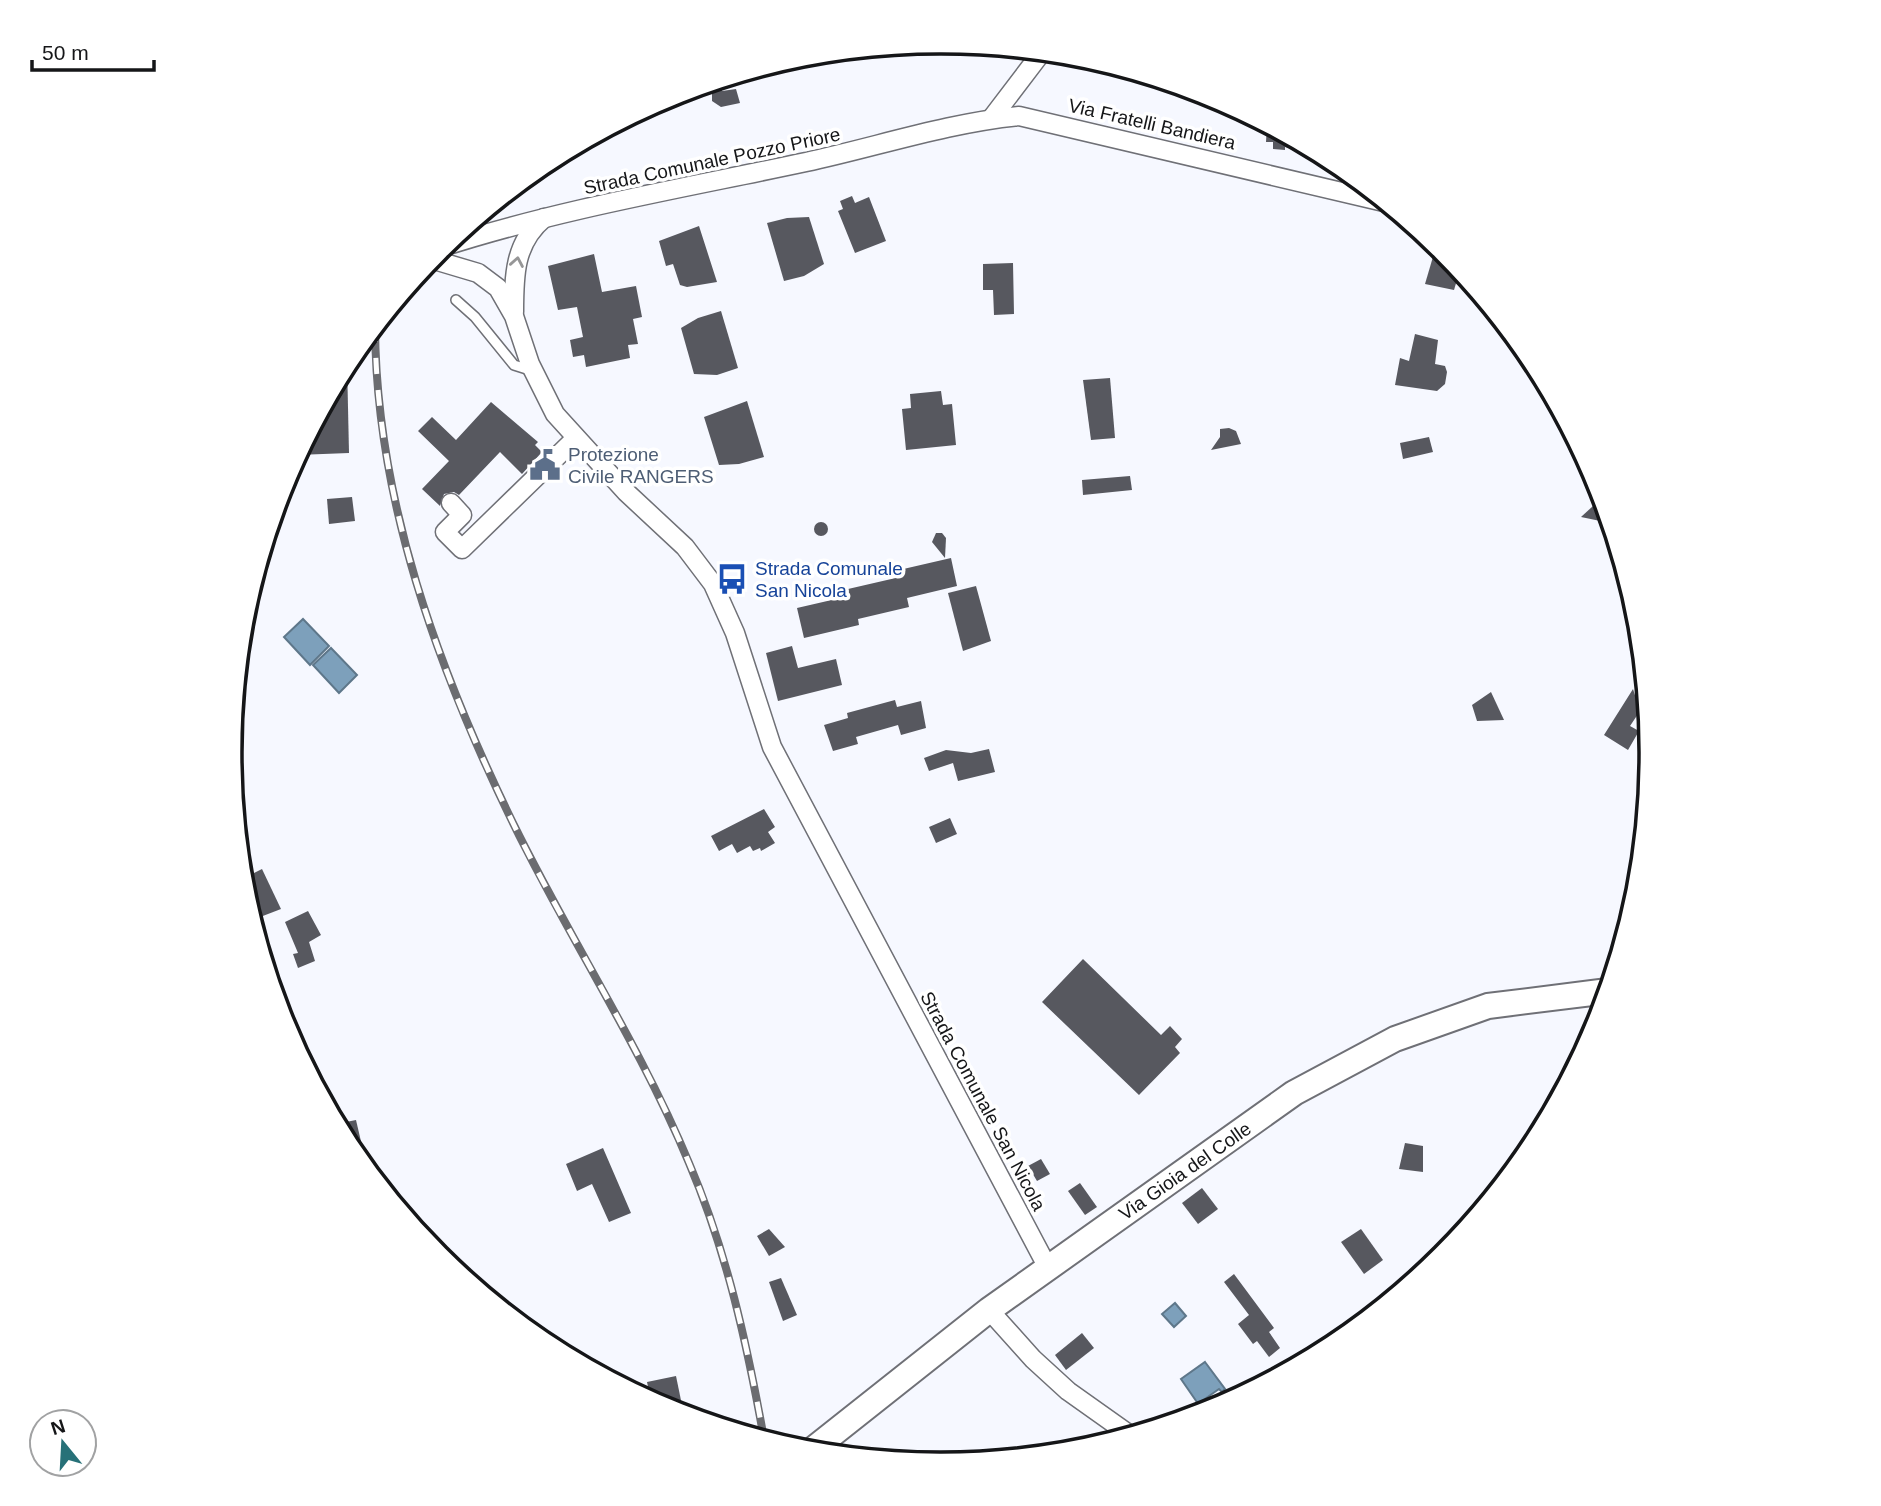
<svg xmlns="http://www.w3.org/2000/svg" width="1881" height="1506" font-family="Arial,sans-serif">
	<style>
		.water { fill: #7da0bb; stroke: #5e778a; stroke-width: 2 }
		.building { fill: #57585f }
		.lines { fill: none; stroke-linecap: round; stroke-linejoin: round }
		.lane-casing { stroke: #6f7076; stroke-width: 12 }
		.street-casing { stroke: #6f7076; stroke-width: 21 }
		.secondary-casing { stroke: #6f7076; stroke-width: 28 }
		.lane { stroke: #fff; stroke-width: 9 }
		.street { stroke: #fff; stroke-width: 18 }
		.secondary { stroke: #fff; stroke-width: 24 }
		.rail-casing { stroke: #6b6c70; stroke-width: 8 }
		.rail { stroke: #fff; stroke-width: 5; stroke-dasharray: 16; stroke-linecap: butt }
		.oneway { stroke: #969697 }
		.labels { text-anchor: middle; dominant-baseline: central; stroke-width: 7; stroke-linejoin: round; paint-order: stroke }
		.street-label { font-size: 19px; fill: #151618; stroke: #fff }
		.service-label { font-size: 19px; fill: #4e5e75; stroke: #fff; text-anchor: start }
		.transit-label { font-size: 19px; fill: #164399; stroke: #fff; text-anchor: start }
		.rim { fill: none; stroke: #151618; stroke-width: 3.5 }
	</style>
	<rect width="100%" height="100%" fill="#f6f8ff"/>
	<g class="water">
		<polygon points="303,619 329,646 310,665 284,637"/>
		<polygon points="331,648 357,675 339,693 313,665"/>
		<polygon points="1175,1303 1186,1316 1174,1327 1162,1314"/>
		<polygon points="1205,1362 1225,1389 1222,1392 1219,1389 1202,1401 1204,1405 1201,1408 1181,1379"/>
	</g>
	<g class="building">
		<polygon points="721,86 722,91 736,89 740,103 721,107 712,101 712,93"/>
		<polygon points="1267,125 1312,149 1310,153 1285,147 1285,150 1273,149 1273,142 1266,142"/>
		<polygon points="852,196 855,203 869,197 886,241 855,253 838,211 843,209 840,201"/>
		<polygon points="809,217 824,264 804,276 784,281 767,223 787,218"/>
		<polygon points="699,226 717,282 687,287 680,285 673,264 666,266 659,241"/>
		<polygon points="1435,250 1446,253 1460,270 1454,290 1425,284"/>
		<polygon points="594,254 602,292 636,286 642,317 633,319 638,344 628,345 630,358 586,367 584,355 573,357 570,340 583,337 577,307 558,310 548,266"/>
		<polygon points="1013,263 1014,314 994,315 993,290 983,290 983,264"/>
		<polygon points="721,311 738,368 717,375 694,374 681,328 698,318"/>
		<polygon points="1415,334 1438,340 1435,364 1445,366 1447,372 1445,384 1437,391 1395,385 1400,358 1409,361"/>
		<polygon points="347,362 349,453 297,455"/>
		<polygon points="1110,378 1115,438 1091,440 1083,380"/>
		<polygon points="941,391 943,405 952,404 956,445 906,450 902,409 911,408 910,394"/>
		<polygon points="747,401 764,457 739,464 719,465 704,417"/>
		<polygon points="491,402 538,442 535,445 542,452 522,474 500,452 459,495 454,492 444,494 440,506 422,489 449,461 418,431 432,417 456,440"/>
		<polygon points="1229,428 1236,431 1241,444 1211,450 1220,437 1220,429"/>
		<polygon points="1429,437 1433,452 1403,459 1400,443"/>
		<polygon points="1130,476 1132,490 1083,495 1082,480"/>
		<polygon points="352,497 355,521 329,524 327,499"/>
		<polygon points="1593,506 1605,507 1610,523 1581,517"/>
		<circle cx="821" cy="529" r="7"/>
		<polygon points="936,533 942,533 946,538 945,558 932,542"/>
		<polygon points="951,558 957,586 907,598 909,607 858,619 859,625 804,638 797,608 849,596 848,589 900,577 899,570"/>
		<polygon points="976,586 991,641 963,651 948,593"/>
		<polygon points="792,646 798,668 836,659 842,685 778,701 766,653"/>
		<polygon points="1633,689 1640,711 1630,726 1639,731 1628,750 1604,735"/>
		<polygon points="1491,692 1504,720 1477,721 1472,705"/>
		<polygon points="895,700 897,707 921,701 926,728 901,735 898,725 856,737 858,744 833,751 824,725 848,718 847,713"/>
		<polygon points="989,749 995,772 958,781 953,763 929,771 924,758 946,750 971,753"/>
		<polygon points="764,809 775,827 768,832 775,843 761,851 760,848 753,851 750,846 737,853 732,844 719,851 711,836"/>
		<polygon points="950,818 957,834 936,843 929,827"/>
		<polygon points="262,869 281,909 255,919 246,902 242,879"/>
		<polygon points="308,911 321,935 309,942 315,961 298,968 293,954 298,953 285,922"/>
		<polygon points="1083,959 1161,1035 1170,1026 1182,1039 1175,1047 1180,1053 1139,1095 1042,1002"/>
		<polygon points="356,1120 363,1150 353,1152 336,1124"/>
		<polygon points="1405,1143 1423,1146 1423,1172 1399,1169"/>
		<polygon points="603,1148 631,1213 609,1222 592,1184 577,1191 566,1164"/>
		<polygon points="1041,1159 1050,1174 1037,1181 1028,1166"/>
		<polygon points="1080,1183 1097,1207 1085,1215 1068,1191"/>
		<polygon points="1202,1188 1218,1209 1198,1224 1182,1203"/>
		<polygon points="769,1229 785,1247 769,1256 757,1236"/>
		<polygon points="1361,1229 1383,1260 1364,1274 1341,1242"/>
		<polygon points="1234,1274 1274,1328 1269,1332 1280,1348 1269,1357 1257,1341 1253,1344 1238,1324 1249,1315 1224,1282"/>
		<polygon points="781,1278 797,1315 783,1321 769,1282"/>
		<polygon points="1082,1333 1094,1348 1066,1370 1055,1355"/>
		<polygon points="676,1376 684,1415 651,1401 647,1382"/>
	</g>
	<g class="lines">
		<defs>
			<polyline id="lane" points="456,300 475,317 514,365 533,371"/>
			<g id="street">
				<polyline points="991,119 1042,52"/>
				<path d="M 442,247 C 560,209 684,188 806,162 C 876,147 947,123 1019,116 L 1384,202"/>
				<polyline points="431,259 478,273 498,288 514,316 530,364 555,414 626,492 685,547 713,584 735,633 772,747 1048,1268"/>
				<path d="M 514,312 C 514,276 514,243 544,218"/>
				<polyline points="451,503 462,515 445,532 462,549 576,438"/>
				<polyline points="989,1310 1033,1359 1068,1391 1130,1435"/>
			</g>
			<polyline id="secondary" points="811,1451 989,1310 1294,1093 1395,1039 1488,1006 1608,991"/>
		</defs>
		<use href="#lane" class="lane-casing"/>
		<use href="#street" class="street-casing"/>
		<use href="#secondary" class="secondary-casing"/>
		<use href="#lane" class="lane"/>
		<use href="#street" class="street"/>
		<use href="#secondary" class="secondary"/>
		<defs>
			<path id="rail" d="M 375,326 C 376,501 438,669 513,823 C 569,938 640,1045 689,1163 C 727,1252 747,1344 764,1439"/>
		</defs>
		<use href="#rail" class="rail-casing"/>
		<use href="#rail" class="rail"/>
	</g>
	<defs><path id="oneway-chevron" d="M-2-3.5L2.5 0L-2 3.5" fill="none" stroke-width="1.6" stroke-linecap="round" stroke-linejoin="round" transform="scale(1.75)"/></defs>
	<use class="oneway" href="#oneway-chevron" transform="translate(517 262) rotate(-80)"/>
	<defs>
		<symbol id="civic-bare" viewBox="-9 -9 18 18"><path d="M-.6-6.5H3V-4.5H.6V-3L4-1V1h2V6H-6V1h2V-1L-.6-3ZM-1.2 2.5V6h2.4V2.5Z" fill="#5c6f8a" stroke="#fff" stroke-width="2.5" paint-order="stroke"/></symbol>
		<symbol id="bus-bare" viewBox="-9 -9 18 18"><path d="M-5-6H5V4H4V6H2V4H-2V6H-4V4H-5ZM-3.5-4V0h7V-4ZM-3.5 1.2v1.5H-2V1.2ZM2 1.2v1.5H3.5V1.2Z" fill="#1a4fb4" stroke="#fff" stroke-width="2.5" paint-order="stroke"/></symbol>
	</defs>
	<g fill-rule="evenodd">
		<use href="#civic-bare" x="523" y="443" width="44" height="44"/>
		<use href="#bus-bare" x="710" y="557" width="44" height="44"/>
	</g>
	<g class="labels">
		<g class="street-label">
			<text transform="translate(1152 124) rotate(13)">Via Fratelli Bandiera</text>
			<text transform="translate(712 161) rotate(-12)">Strada Comunale Pozzo Priore</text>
			<text transform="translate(983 1101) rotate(62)">Strada Comunale San Nicola</text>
			<text transform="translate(1185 1171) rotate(-35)">Via Gioia del Colle</text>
		</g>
		<g class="service-label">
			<text x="568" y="454">Protezione<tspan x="568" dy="22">Civile RANGERS</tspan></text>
		</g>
		<g class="transit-label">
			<text x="755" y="568">Strada Comunale<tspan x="755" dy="22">San Nicola</tspan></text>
		</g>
	</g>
	<path d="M0 0H1881V1506H0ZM940 54H941A698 698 0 0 1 1639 752V754A698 698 0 0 1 941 1452H940A698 698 0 0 1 242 754V752A698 698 0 0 1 940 54Z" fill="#fff" fill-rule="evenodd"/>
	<path class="rim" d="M940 54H941A698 698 0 0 1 1639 752V754A698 698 0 0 1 941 1452H940A698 698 0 0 1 242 754V752A698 698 0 0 1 940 54Z"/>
	<g transform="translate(63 1443) rotate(342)"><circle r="33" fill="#ffffff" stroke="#a1a2a3" stroke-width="2"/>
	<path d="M0-5L12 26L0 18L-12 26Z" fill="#277178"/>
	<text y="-10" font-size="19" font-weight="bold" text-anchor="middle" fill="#151618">N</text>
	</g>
	<path d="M32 60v10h122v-10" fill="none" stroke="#151618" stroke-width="3.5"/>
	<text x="42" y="60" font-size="21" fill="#151618" stroke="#ffffff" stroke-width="5" paint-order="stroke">50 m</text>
</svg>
